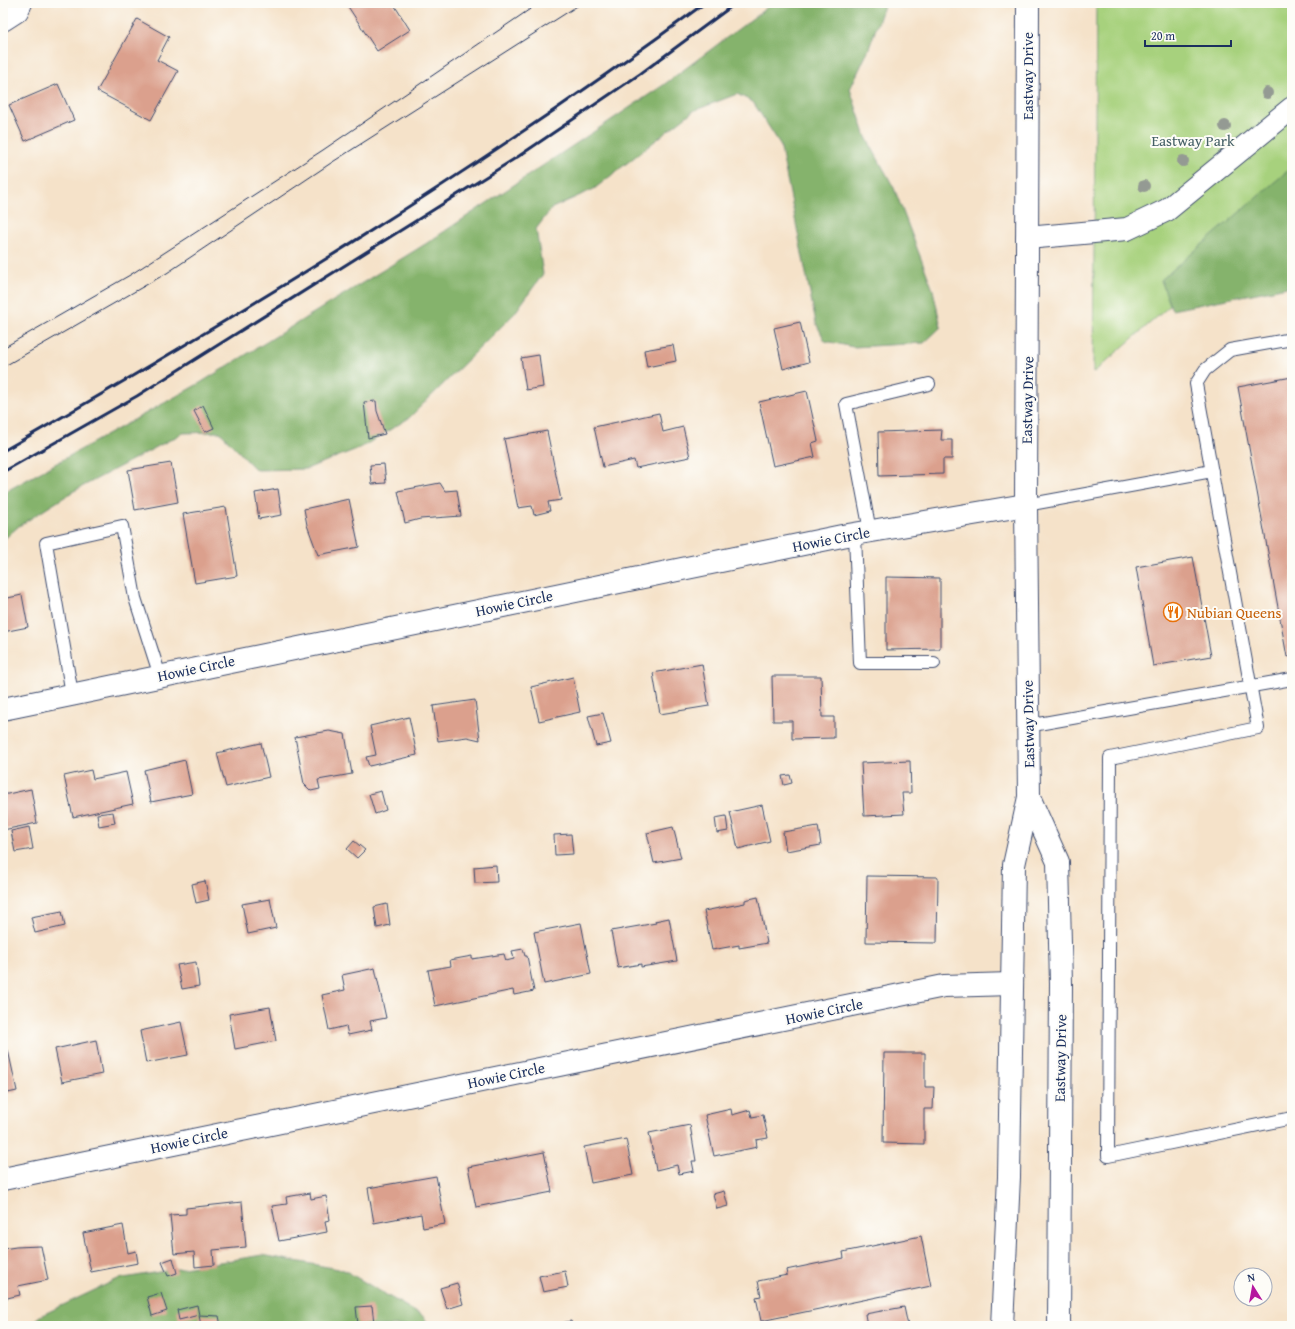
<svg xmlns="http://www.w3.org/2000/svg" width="1295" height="1329" font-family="'Gentium Book Plus',serif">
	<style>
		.green { fill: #a7d17d; stroke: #61806e }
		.forest { fill: #85b36c; stroke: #507165 }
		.building { fill: #dba08d }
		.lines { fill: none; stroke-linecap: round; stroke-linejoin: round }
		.service-casing { stroke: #3c4a6e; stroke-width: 14 }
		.minor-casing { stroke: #3c4a6e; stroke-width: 24 }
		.secondary-casing { stroke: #3c4a6e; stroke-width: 24 }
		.service { stroke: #fff; stroke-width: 12 }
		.minor { stroke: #fff; stroke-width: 22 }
		.secondary { stroke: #fff; stroke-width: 22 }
		.tram { stroke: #1b2f5e; stroke-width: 1 }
		.rail { stroke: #1b2f5e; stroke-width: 3 }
		.tree { fill: #949a93 }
		.labels { text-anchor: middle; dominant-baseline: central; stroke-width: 4; stroke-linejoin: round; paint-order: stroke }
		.street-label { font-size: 15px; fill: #1b2f5e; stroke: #fdfcf7 }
		.park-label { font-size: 15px; fill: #456067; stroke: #fdfcf7 }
		.food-label { font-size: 15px; fill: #c56008; stroke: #fdfcf7; text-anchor: start }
	</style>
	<rect width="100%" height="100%" fill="#fdfcf7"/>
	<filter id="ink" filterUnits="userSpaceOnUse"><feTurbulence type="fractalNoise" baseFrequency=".025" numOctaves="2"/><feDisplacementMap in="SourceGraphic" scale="8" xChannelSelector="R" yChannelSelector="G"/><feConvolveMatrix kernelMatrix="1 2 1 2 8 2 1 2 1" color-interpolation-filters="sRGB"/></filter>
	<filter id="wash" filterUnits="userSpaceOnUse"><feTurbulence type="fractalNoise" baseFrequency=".012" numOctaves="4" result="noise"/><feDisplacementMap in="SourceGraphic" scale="16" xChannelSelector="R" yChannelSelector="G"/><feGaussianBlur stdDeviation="0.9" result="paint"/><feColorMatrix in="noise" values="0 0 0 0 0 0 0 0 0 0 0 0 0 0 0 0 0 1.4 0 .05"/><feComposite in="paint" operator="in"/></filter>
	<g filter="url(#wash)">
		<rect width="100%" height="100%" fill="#f5e2c9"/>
		<polygon class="green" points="1096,3 1292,3 1292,199 1093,373"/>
		<g class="forest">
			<polygon points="773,3 885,3 868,51 850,89 866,137 894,188 933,290 941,327 924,343 853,347 825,341 816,323 780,144 753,102 737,94 693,111 594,189 552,208 536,229 543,274 514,314 409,418 362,447 306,469 256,470 220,432 183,433 74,491 19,526 3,540 3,493 200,383 427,243 662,86"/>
			<polygon points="1292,167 1292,286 1172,310 1161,280"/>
			<polygon points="262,1255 344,1270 424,1317 429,1326 27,1326 40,1316 118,1279"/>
		</g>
		<g id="blocks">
			<g class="building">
				<polygon points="350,3 393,3 410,30 377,51 347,5"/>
				<polygon points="137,19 169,37 157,60 178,71 151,120 97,91"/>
				<polygon points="58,84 74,120 25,141 9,105"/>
				<polygon points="800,322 809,362 783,369 774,328"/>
				<polygon points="673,345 676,361 647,367 644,350"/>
				<polygon points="539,355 543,387 526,390 521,358"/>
				<polygon points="1292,377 1292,656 1287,657 1238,387"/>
				<polygon points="807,391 818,441 812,443 815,457 773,466 759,402"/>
				<polygon points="376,401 377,411 385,434 368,438 364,402"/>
				<polygon points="203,405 214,428 205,432 194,411"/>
				<polygon points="659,413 663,432 683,427 690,457 636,468 634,460 603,467 594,427"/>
				<polygon points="942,430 941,440 952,440 952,459 943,459 943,474 879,476 878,432"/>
				<polygon points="547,431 561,500 548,502 550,511 534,515 532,506 518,508 504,439"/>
				<polygon points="171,463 178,502 135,510 128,470"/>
				<polygon points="384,464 386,483 372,484 370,465"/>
				<polygon points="440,483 445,491 457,490 461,516 420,519 405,523 398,491"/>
				<polygon points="278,489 282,515 259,519 255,493"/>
				<polygon points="349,499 359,547 318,555 307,525 304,509"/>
				<polygon points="226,507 237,576 195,583 183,514"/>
				<polygon points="1193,557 1211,656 1153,666 1136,567"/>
				<polygon points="886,577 940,578 940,649 886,650"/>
				<polygon points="22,595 28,627 3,632 3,599"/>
				<polygon points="702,664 709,706 660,714 653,673"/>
				<polygon points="772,676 821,676 822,717 834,717 834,738 792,739 792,721 773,721"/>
				<polygon points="573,677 580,712 539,721 531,687"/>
				<polygon points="475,700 480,740 467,737 438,741 433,706"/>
				<polygon points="603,713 611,743 596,746 588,716"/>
				<polygon points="409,717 417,755 369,766 366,757 376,755 370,726"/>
				<polygon points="329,731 345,734 352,774 318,780 320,789 311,791 304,784 295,737"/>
				<polygon points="261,743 269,777 226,787 217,753"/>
				<polygon points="185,760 192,794 151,802 144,770"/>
				<polygon points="910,761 911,793 902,793 904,814 864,816 861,763"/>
				<polygon points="91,770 93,779 126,772 133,804 73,817 64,776"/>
				<polygon points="790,775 792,783 784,785 782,776"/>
				<polygon points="31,789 37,823 3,830 3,795"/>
				<polygon points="381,791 386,810 375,814 369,794"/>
				<polygon points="762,805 770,841 738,849 730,812"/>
				<polygon points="113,812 115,823 99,826 97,814"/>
				<polygon points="726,816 728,831 717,833 715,818"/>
				<polygon points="818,826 821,845 786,851 783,832"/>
				<polygon points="29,827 33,849 15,852 11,831"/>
				<polygon points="673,827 681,858 654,863 647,833"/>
				<polygon points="571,834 573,854 555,855 554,835"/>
				<polygon points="354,841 365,850 357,858 347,849"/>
				<polygon points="496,865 497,882 475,883 474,867"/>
				<polygon points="867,876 938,877 937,943 866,942"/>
				<polygon points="205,881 209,900 196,903 192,884"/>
				<polygon points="758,897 767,943 739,948 739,945 712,950 704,911 745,903 745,900"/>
				<polygon points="270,899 276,928 248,934 242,904"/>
				<polygon points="387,904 390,925 377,928 374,907"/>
				<polygon points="62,911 65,926 35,933 31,917"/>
				<polygon points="669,918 677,961 641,967 641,964 618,968 611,931 656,923 655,921"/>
				<polygon points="581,923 591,974 544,984 534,932"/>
				<polygon points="523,949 525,956 527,956 534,991 514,995 513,990 435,1006 428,970 451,966 450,960 472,956 472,959 504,954 506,961 514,959 512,951"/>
				<polygon points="196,962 199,986 182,989 177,965"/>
				<polygon points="375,968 386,1018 370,1021 372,1030 348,1035 346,1026 329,1030 322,995 345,990 342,975"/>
				<polygon points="270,1007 276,1041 235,1049 229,1014"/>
				<polygon points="181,1022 188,1055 146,1063 140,1031"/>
				<polygon points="96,1040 102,1074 62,1082 55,1049"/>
				<polygon points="8,1050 17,1091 3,1094 3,1051"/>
				<polygon points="884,1053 925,1053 925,1087 934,1087 933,1109 924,1109 924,1144 883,1143"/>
				<polygon points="731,1109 732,1115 750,1110 752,1117 763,1115 768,1138 756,1140 757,1147 714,1156 705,1115"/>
				<polygon points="690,1125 696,1161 692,1161 694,1171 679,1174 677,1165 656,1170 649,1133"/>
				<polygon points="626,1139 633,1175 591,1183 584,1147"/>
				<polygon points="544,1152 552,1192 476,1207 468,1167"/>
				<polygon points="436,1176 445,1224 423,1228 421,1214 374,1223 368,1188"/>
				<polygon points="724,1191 728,1206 717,1209 713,1194"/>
				<polygon points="310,1193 311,1199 326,1196 330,1220 325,1221 327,1232 279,1241 272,1206 287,1204 286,1197"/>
				<polygon points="242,1202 246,1247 213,1250 214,1265 195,1267 194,1252 174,1254 170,1215 186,1214 186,1208"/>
				<polygon points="123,1225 128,1253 136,1251 138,1263 91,1272 83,1233"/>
				<polygon points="921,1236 931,1286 761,1321 756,1297 761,1296 758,1281 787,1275 786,1270 844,1258 843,1252"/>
				<polygon points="41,1246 48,1280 18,1286 20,1295 3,1299 3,1249 16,1247"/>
				<polygon points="173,1258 177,1273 168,1276 162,1262"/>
				<polygon points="565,1271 568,1287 543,1292 539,1276"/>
				<polygon points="457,1283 463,1304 447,1309 440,1288"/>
				<polygon points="161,1293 167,1311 152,1316 147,1297"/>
				<polygon points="197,1305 199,1315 179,1320 177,1310"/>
				<polygon points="372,1306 374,1323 358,1325 356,1307"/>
				<polygon points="904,1307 908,1326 867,1326 865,1314"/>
				<polygon points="199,1315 219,1316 221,1326 201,1326"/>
				<polygon points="571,1321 572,1326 552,1326 552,1325"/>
			</g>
		</g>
	</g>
	<g filter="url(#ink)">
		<use href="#blocks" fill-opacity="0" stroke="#3c4a6e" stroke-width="1"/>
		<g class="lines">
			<defs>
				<g id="service">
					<polyline points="1292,339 1230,350 1205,370 1196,384 1258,728 1110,758 1108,1156 1292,1118"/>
					<polyline points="1026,505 1212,471"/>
					<polyline points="870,531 846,404 929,384"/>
					<polyline points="855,534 860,663 934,663"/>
					<polyline points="72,694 46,543 122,526 135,598 160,676"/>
					<polyline points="1027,726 1292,679"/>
				</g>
				<g id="minor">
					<polyline points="3,20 17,11 21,3"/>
					<polyline points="1027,238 1127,229 1167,210 1292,108"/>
					<polyline points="3,709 842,536 1026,505"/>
					<polyline points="3,1179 944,986 1011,984"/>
				</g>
				<g id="secondary">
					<polyline points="1029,797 1058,862 1061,984 1059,1326"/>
					<polyline points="1002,1326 1009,1177 1014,865 1029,797 1026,505 1028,3"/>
				</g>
			</defs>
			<use href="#service" class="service-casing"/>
			<use href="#minor" class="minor-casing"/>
			<use href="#secondary" class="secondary-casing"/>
			<use href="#service" class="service"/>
			<use href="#minor" class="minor"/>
			<use href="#secondary" class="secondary"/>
			<g class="tram">
				<polyline points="3,348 130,275 323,150 539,3"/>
				<polyline points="3,367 167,273 331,163 582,3"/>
			</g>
			<g class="rail">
				<path d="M 3,451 C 244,313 482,168 705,3"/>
				<polyline points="3,472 137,396 519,156 640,74 736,3"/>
			</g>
		</g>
		<g class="tree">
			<circle cx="1267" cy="93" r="6"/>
			<circle cx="1225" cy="126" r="6"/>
			<circle cx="1183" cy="161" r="6"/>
			<circle cx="1144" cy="186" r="6"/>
		</g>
	</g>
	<defs>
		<symbol id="restaurant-ring" viewBox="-11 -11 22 22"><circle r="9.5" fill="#fdfcf7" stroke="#e8710a" stroke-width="1.5"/><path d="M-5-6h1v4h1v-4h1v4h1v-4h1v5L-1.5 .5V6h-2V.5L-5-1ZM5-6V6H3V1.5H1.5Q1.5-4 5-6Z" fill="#e8710a"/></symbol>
	</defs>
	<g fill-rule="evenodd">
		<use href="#restaurant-ring" x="1162" y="601" width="22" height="22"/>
	</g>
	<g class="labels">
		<g class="street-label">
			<text transform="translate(1027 76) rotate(-90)">Eastway Drive</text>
			<text transform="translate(1027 400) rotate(-89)">Eastway Drive</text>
			<text transform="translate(831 539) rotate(-11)">Howie Circle</text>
			<text transform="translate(514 603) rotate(-12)">Howie Circle</text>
			<text transform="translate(196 668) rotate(-12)">Howie Circle</text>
			<text transform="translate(1028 724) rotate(-91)">Eastway Drive</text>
			<text transform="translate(824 1011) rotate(-12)">Howie Circle</text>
			<text transform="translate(1060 1058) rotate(-89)">Eastway Drive</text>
			<text transform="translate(506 1075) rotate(-12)">Howie Circle</text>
			<text transform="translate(189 1140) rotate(-12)">Howie Circle</text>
		</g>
		<g class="park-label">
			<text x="1193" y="140">Eastway Park</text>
		</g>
		<g class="food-label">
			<text x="1187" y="612">Nubian Queens</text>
		</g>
	</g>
	<rect width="1295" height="1329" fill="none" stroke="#fdfcf7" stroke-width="16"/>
	<g transform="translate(1253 1287) rotate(349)"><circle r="19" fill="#fdfcf7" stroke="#a3aaba"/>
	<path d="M0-3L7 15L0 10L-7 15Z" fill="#b5179e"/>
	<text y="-6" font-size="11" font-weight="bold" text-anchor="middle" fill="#1b2f5e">N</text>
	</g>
	<path d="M1145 40v6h86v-6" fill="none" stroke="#1b2f5e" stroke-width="2"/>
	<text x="1151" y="40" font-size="12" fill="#1b2f5e" stroke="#fdfcf7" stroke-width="3" paint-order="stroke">20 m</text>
</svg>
